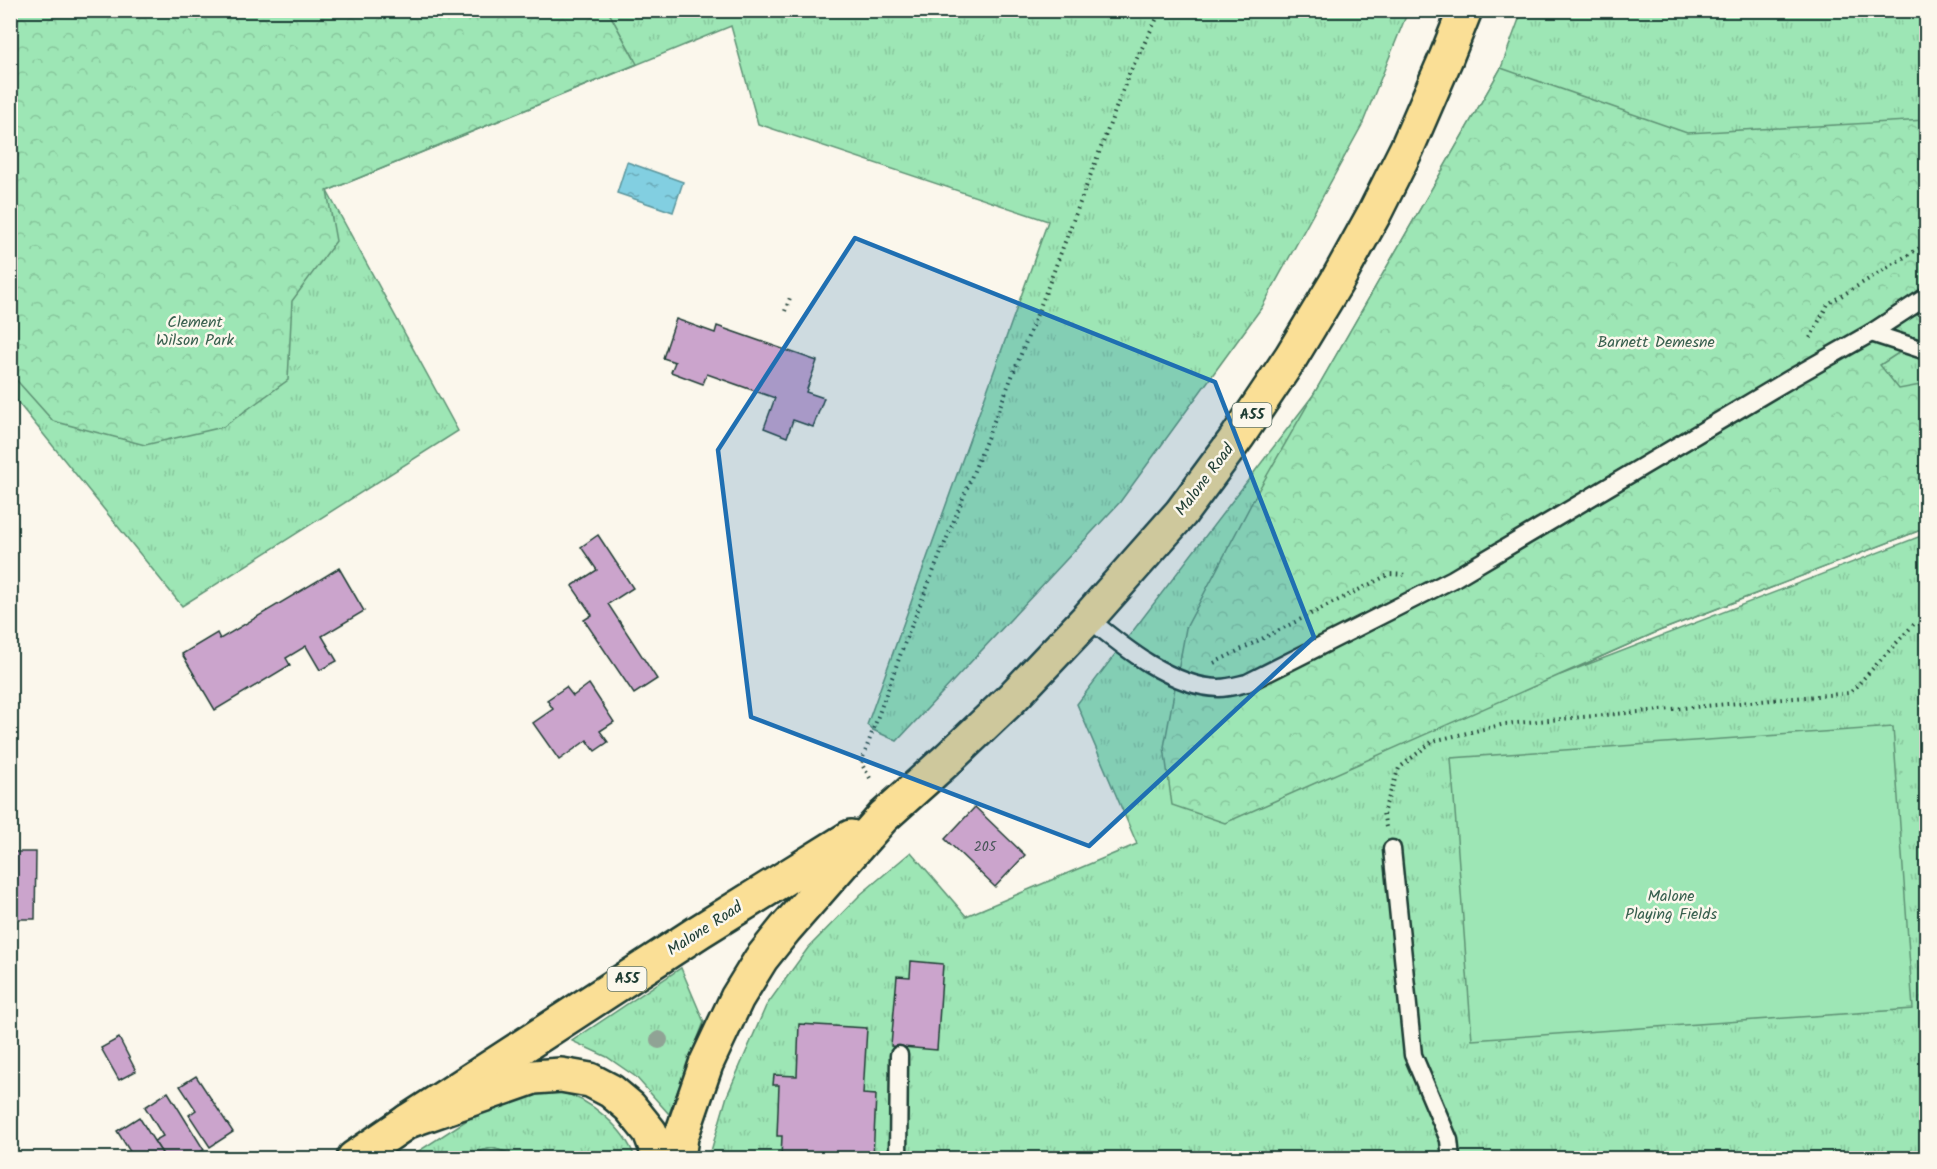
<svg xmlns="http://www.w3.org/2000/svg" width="1937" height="1169" font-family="Kalam,sans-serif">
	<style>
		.grass { fill: url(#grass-tufts); stroke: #5e9274; stroke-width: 1.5 }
		.forest { fill: url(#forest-crowns); stroke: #5e9274; stroke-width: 1.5 }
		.garden { fill: #9de6b5; stroke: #5e9274; stroke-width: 1.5 }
		.water { fill: url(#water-ripples); stroke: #5a959c; stroke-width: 1.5 }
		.building { fill: #cba4cc; stroke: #1f3d34; stroke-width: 1.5 }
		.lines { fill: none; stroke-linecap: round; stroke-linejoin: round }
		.lane-casing { stroke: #1f3d34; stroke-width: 21 }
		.highway-casing { stroke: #1f3d34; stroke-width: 38 }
		.path { stroke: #1f3d34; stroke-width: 4; stroke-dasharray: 1.5 4.5; stroke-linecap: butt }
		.lane { stroke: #fbf7ec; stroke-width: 16 }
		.highway { stroke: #fadf96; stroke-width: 33 }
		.tree { fill: #90a395 }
		.marked { fill: #1f6fb2; fill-opacity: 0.2; stroke: #1f6fb2; stroke-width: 4.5; stroke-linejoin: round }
		.labels { text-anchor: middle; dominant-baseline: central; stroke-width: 5; stroke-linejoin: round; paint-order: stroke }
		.number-label { font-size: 14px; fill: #4a575a }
		.shield { fill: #fbf7ec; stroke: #61756b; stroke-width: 1.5 }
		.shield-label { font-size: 15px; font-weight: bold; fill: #1f3d34 }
		.park-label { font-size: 16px; fill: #385f4e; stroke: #fbf7ec }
		.street-label { font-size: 16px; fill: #1f3d34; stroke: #fbf7ec }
	</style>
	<defs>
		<pattern id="grass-tufts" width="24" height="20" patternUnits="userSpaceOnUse" patternTransform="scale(1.5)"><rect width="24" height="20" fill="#9de6b5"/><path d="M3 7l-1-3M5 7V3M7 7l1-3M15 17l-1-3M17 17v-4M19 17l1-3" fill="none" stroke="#87c69c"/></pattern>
		<pattern id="forest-crowns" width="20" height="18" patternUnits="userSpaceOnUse" patternTransform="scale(1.5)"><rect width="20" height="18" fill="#9de6b5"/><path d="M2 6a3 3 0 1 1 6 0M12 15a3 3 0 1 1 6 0" fill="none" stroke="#87c69c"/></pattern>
		<pattern id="water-ripples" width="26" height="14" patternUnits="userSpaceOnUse" patternTransform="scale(1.5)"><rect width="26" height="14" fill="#82cfe1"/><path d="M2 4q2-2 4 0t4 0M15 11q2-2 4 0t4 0" fill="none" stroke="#6aa9b7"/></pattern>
	</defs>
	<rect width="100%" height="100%" fill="#fbf7ec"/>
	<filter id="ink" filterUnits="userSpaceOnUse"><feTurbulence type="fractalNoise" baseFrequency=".0167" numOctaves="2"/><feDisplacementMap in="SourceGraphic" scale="12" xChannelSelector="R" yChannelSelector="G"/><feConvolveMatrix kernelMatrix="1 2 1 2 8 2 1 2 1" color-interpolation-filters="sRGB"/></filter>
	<g filter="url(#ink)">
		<g class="grass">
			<polygon points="10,11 634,58 608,11 1408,11 1362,125 1262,307 1120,502 897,741 873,730 867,725 1048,221 758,124 731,26 327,191 458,431 182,606 11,394"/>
			<polygon points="1522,11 1926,11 1926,528 1659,631 1560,675 1926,534 1926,1158 709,1158 727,1096 766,1006 808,948 861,894 911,852 966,916 1137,844 1077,704 1314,394 1501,68"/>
			<polygon points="681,968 704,1022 669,1114 636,1077 607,1057 572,1041"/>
			<path d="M 526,1092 C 537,1092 549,1091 559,1092 C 590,1098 625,1129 635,1158 L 525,1158 L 492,1148 L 455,1158 L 408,1158 L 498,1100 Z"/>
		</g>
		<g class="forest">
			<polygon points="10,11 608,11 637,64 327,191 336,241 292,301 288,380 223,427 145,445 53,421 11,374"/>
			<polygon points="1501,68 1687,133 1926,120 1926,335 1880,365 1899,389 1926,384 1926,528 1659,631 1225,823 1172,805 1164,747 1186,628 1258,491"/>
			<polygon points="492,1148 525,1158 455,1158"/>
		</g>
		<polygon class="garden" points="1893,727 1913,1009 1472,1040 1451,758"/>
		<polygon class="water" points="627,162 683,182 673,212 617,193"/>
		<g class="building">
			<polygon points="676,319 715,333 717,326 817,361 806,392 824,398 813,427 793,420 787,437 764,428 775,398 707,374 703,384 671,372 675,362 663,358"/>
			<polygon points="598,535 633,588 608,604 657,679 634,694 584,620 592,615 572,586 597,570 581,547"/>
			<polygon points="339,568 364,611 322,636 337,661 320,670 306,646 286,658 290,665 215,710 182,654 217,633 220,639"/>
			<polygon points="589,684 614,722 600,731 608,742 595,751 587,740 559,760 533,723 553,709 547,700 566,687 573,696"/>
			<polygon points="10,785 18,811 10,813"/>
			<polygon points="975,807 1025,855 995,887 945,839"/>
			<polygon points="10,852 36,852 35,919 10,919"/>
			<polygon points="911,961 943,964 937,1050 891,1046 897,976 910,977"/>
			<polygon points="799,1024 867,1028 863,1094 876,1095 873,1158 781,1158 782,1136 777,1136 779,1085 773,1085 774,1075 797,1076"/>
			<polygon points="119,1038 136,1071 119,1080 101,1048"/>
			<polygon points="196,1076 233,1132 210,1147 189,1115 196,1110 180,1086"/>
			<polygon points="168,1092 204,1150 191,1158 165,1158 154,1141 163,1136 145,1107"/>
			<polygon points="139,1117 154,1141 165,1158 134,1158 117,1131"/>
		</g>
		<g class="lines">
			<defs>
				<g id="lane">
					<polyline points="1926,297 1871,333 1926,351"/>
					<path d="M 1088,618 C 1123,647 1172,687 1219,688 C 1228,688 1238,685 1247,683 L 1453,579 L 1790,379 L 1871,333"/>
					<polyline points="1392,849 1413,1055 1449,1140 1451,1158"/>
					<polyline points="898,1158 899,1055"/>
				</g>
				<g id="highway">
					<polyline points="408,1121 700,931 851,837"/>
					<polyline points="354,1158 408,1121 534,1077 561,1075 590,1080 611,1091 630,1107 650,1132 660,1158"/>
					<polyline points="678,1158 681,1137 706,1064 737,998 761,959 785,929 883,817 949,758 1011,699 1088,618 1181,513 1238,436 1291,357 1337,281 1374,214 1407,148 1446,58 1465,10"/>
				</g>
			</defs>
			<use href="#lane" class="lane-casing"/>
			<use href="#highway" class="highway-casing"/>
			<g class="path">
				<polyline points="785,311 791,295"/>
				<polyline points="1810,338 1828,304 1926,244"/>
				<polyline points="1214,663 1390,574 1407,575"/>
				<polyline points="870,778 861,763 905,642 1044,297 1129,74 1161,10"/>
				<polyline points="1386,827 1383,813 1399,768 1433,741 1505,724 1850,693 1914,624 1926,623"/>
			</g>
			<use href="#lane" class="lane"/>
			<use href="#highway" class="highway"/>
		</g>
		<circle class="tree" cx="659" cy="1040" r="9"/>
	</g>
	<path class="marked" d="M 855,238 L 1215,382 L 1314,637 L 1089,846 L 751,717 L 718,450 Z"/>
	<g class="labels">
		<g class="number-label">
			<text x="985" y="847">205</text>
		</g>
		<g class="shield">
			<rect x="1232.5" y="403" width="39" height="24" rx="4.5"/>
			<rect x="607.5" y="967" width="39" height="24" rx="4.5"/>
		</g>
		<g class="shield-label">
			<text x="1252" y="415">A55</text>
			<text x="627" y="979">A55</text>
		</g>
		<g class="park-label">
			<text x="195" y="322">Clement<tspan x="195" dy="18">Wilson Park</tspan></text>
			<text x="1656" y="342">Barnett Demesne</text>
			<text x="1671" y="896">Malone<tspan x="1671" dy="18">Playing Fields</tspan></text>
		</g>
		<g class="street-label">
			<text transform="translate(1205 480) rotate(-53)">Malone Road</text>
			<text transform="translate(705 929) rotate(-33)">Malone Road</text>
		</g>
	</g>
	<rect width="1937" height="1169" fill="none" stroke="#fbf7ec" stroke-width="36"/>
	<rect x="18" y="18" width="1901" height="1133" fill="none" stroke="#1f3d34" stroke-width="2" filter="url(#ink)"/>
</svg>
